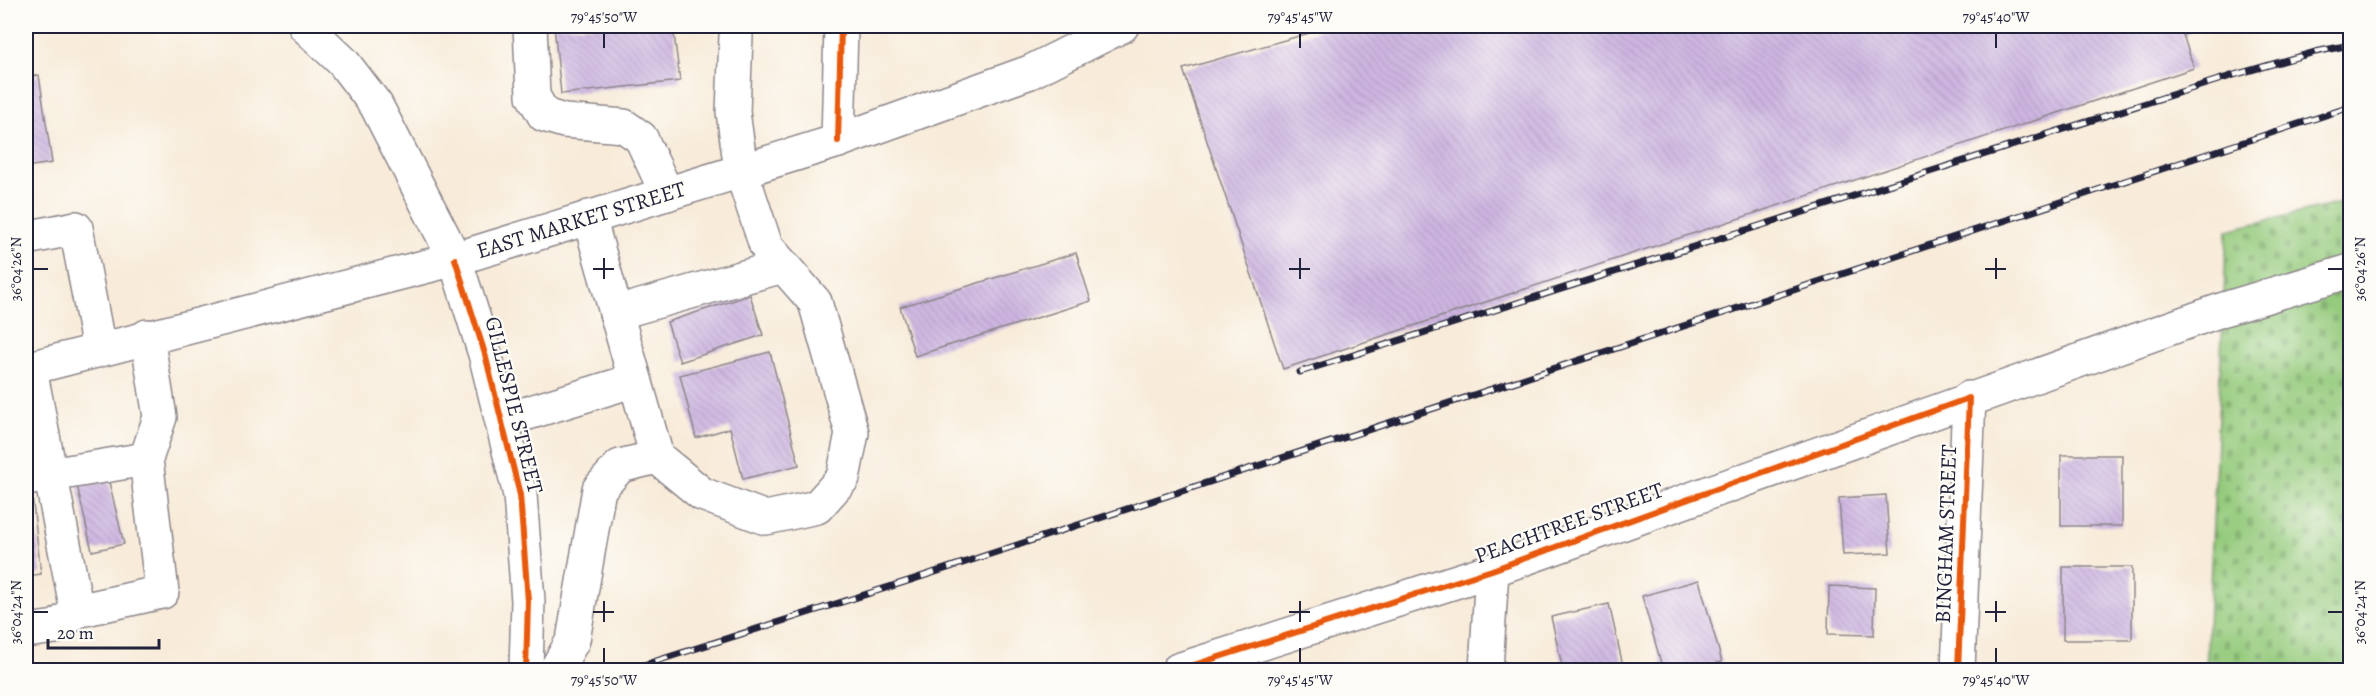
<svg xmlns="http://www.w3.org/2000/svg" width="2376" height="696" font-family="Alegreya,serif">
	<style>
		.cemetery { fill: url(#cemetery-stones); stroke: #5c765c; stroke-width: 1.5 }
		.building { fill: url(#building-back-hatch) }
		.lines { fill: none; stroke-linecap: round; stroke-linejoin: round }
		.minor-casing { stroke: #8d868a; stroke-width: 36 }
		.major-casing { stroke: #8d868a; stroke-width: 36 }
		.minor { stroke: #fff; stroke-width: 33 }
		.major { stroke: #fff; stroke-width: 33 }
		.rail-casing { stroke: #22223b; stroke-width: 7 }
		.rail { stroke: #fdfcf7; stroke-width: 4.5; stroke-dasharray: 14; stroke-linecap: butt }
		.cycleway-casing { stroke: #fdfcf7; stroke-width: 10 }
		.cycleway { stroke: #e8590c; stroke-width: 6 }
		.ticks { fill: none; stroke: #22223b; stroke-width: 2 }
		.labels { text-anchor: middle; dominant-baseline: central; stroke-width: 4.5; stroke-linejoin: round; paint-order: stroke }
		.street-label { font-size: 22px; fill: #22223b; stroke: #fdfcf7 }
		.neatline { fill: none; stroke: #22223b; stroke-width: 2 }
		.ticks-label { font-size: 15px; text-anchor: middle; fill: #22223b }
	</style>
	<defs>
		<pattern id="cemetery-stones" width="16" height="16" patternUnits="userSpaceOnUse" patternTransform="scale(1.5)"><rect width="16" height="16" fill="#95cb7d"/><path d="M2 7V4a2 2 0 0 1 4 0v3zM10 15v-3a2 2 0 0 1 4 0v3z" fill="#80ae6d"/></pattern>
		<pattern id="building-back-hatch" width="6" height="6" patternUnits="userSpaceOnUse" patternTransform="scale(1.5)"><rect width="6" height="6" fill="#ceb6e1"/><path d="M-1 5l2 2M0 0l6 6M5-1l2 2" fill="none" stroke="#b19cc2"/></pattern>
	</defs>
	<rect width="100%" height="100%" fill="#fdfcf7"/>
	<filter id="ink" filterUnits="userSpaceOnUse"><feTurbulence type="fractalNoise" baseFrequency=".0167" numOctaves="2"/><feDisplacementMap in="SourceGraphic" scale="12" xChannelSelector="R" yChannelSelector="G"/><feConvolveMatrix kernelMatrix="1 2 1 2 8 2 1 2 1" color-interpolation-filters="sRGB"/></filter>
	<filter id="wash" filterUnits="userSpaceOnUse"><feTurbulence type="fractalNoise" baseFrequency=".008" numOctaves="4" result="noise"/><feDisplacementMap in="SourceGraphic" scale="24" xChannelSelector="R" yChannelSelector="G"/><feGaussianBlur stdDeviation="1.35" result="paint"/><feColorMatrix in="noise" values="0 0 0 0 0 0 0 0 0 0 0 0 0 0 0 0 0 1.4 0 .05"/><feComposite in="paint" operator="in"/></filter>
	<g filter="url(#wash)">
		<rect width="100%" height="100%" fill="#f8ebd9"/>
		<polygon class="cemetery" points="2350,201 2350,670 2206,670 2227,230"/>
		<g id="blocks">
			<g class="building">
				<polygon points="554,26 673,26 680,81 561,94"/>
				<polygon points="1334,26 2208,26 2183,35 2194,68 1283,369 1183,69"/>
				<polygon points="39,75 52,163 26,167 26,77"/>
				<polygon points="1076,253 1091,301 915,356 900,307"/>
				<polygon points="750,295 763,335 680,362 667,322"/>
				<polygon points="770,352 799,465 743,479 730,428 696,438 680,375"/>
				<rect x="2061" y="455" width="61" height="71"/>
				<polygon points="108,478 124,544 92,551 77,485"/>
				<polygon points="32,495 41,574 26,576 26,496"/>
				<polygon points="1886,495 1890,553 1843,555 1839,498"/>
				<rect x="2063" y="567" width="69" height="73"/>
				<polygon points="1699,580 1722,662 1689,670 1663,670 1642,596"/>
				<polygon points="1829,586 1875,588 1874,635 1828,634"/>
				<polygon points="1609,604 1624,670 1563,670 1551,617"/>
			</g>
		</g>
	</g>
	<g filter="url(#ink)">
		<use href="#blocks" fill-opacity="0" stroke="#8d868a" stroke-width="1.5"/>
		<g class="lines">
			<defs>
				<g id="minor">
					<polyline points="530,26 533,96 544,115 564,121 624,126 641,138 667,194"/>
					<polyline points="838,141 841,26"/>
					<polyline points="589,217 657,457 702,494 766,518 817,507 843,478 852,433 815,302 766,246 741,170 733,112 736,36"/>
					<polyline points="26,238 76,228 99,349"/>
					<polyline points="455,259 485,354 520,495 528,601 526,670"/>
					<polyline points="616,313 783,266"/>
					<polyline points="30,369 77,611 162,592 146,459 160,417 147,336"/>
					<polyline points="502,421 635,380"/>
					<polyline points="26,479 146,459"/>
					<polyline points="26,631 56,627 77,611"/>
					<polyline points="556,670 573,640 599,489 620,466 657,457"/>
					<polyline points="1178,670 1492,570 2224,309 2350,271"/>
					<polyline points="1486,670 1492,570"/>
					<polyline points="1958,670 1969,398"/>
				</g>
				<g id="major">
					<polyline points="305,26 343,62 376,105 455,259"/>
					<polyline points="26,369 455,259 838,141 1030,72 1122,26"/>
				</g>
			</defs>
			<use href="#minor" class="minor-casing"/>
			<use href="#major" class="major-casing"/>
			<use href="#minor" class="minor"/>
			<use href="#major" class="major"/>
			<defs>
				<g id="rail">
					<polyline points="1300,372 2234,75 2315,52 2350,45"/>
					<polyline points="628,670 911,580 2350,107"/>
				</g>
			</defs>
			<use href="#rail" class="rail-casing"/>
			<use href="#rail" class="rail"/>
			<defs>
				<g id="cycleway">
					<polyline points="838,141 841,26"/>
					<polyline points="455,259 485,354 520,495 528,601 526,670"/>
					<polyline points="1178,670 1492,570 1969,398 1958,670"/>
				</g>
			</defs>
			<use href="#cycleway" class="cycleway-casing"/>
			<use href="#cycleway" class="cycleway"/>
		</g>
	</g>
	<path class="ticks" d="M 604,33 L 604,48M 1300,33 L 1300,48M 1996,33 L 1996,48M 604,258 L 604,279M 1300,258 L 1300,279M 1996,258 L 1996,279M 33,269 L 48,269M 593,269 L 614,269M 1289,269 L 1310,269M 1985,269 L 2006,269M 2328,269 L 2343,269M 604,601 L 604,622M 1300,601 L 1300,622M 1996,601 L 1996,622M 33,612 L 48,612M 593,612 L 614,612M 1289,612 L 1310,612M 1985,612 L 2006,612M 2328,612 L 2343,612M 604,648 L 604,663M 1300,648 L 1300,663M 1996,648 L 1996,663"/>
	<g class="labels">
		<g class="street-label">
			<text transform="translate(581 220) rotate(-17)">EAST MARKET STREET</text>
			<text transform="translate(514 405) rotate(76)">GILLESPIE STREET</text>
			<text transform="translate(1569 523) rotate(-20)">PEACHTREE STREET</text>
			<text transform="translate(1946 534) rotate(-88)">BINGHAM STREET</text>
		</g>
	</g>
	<rect width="2376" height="696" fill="none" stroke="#fdfcf7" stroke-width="66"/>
	<path d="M48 639v9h111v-9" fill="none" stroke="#22223b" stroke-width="3"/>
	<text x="57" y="639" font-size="18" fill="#22223b" stroke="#fdfcf7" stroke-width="4.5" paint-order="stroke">20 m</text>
	<rect x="33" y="33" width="2310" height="630" class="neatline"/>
	<g class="ticks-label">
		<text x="604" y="22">79°45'50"W</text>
		<text x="1300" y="22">79°45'45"W</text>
		<text x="1996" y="22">79°45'40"W</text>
		<text transform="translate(16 269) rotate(-90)" y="5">36°04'26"N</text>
		<text transform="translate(2360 269) rotate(-90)" y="5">36°04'26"N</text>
		<text transform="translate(16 612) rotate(-90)" y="5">36°04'24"N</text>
		<text transform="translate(2360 612) rotate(-90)" y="5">36°04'24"N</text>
		<text x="604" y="685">79°45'50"W</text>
		<text x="1300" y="685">79°45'45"W</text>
		<text x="1996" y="685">79°45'40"W</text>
	</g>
</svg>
